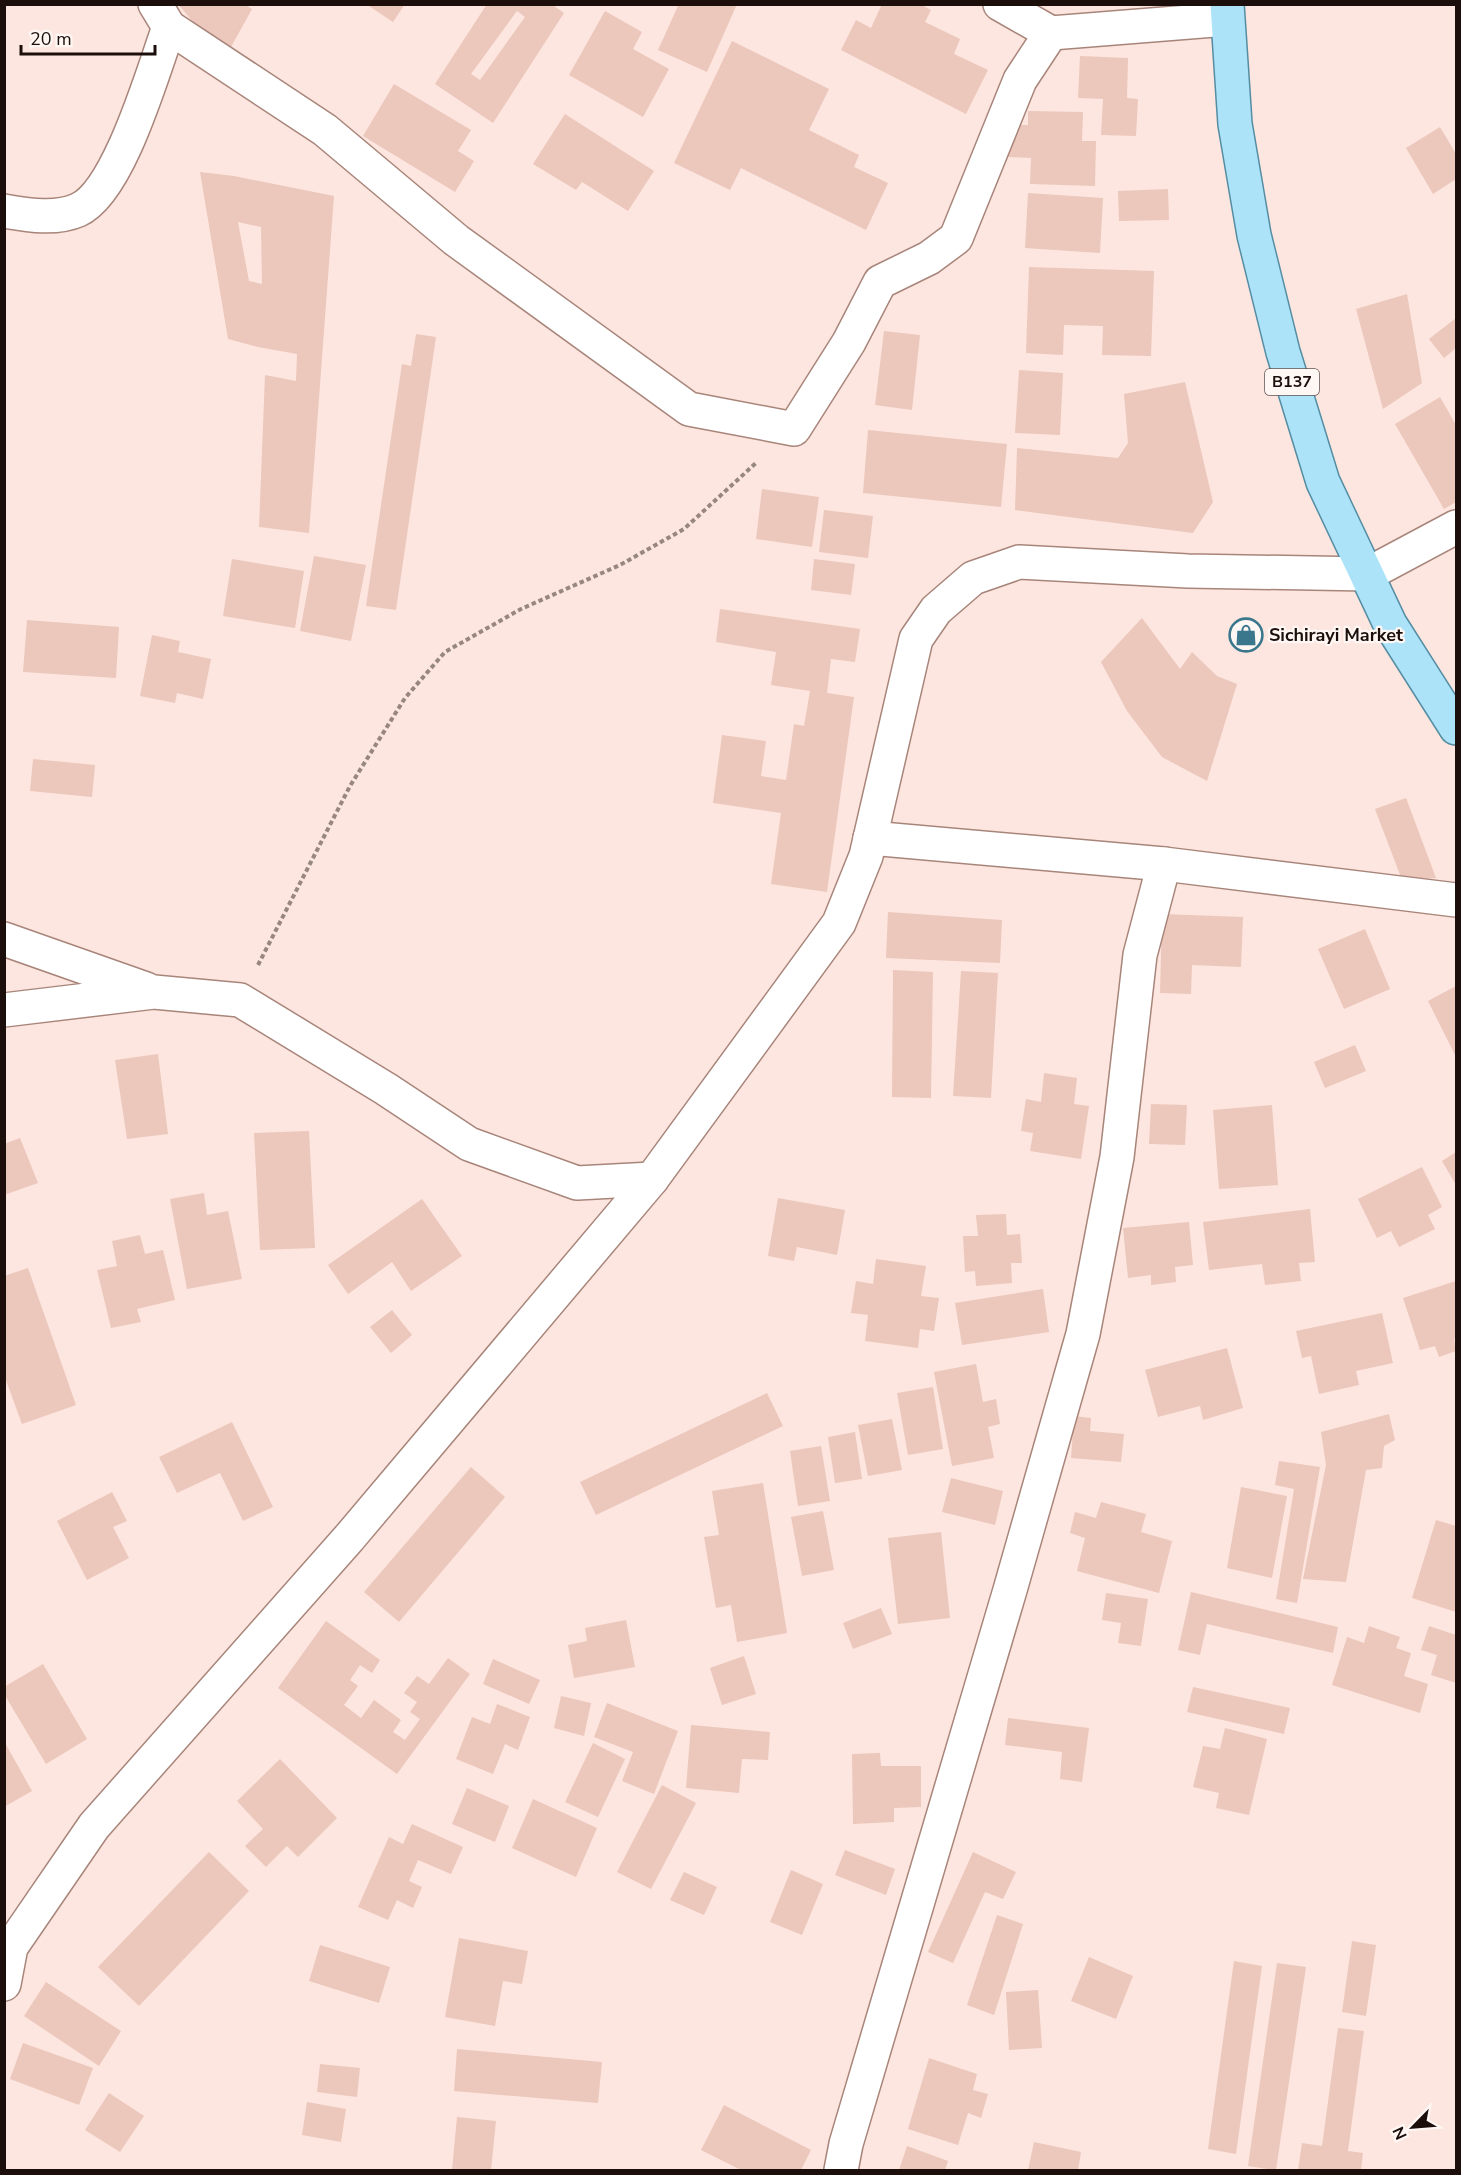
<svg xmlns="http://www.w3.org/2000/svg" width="1461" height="2175" font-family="'Nunito Sans',sans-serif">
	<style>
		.building { fill: #ecc7bc; fill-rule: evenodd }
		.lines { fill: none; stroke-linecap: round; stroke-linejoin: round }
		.minor-casing { stroke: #a8857a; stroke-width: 36 }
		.primary-casing { stroke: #558da3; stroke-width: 36 }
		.path { stroke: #988680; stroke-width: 4; stroke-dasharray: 4.5 3; stroke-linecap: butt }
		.minor { stroke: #fff; stroke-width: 33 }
		.primary { stroke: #ace3f9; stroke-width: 33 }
		.labels { text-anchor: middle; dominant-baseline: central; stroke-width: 4.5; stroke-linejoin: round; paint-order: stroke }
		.shield { fill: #fff7f4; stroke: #5f5451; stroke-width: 1.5 }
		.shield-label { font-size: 16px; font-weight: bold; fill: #1b0e0b }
		.poi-label { font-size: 18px; font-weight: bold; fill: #1b0e0b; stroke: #fff7f4; text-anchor: start }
	</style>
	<rect width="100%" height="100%" fill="#fde6df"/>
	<g class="building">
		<polygon points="178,4 244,4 252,9 231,47 193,22"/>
		<polygon points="366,4 405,4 393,22"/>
		<path d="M 487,4 L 551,4 L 564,13 L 493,123 L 435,84 ZM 517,11 L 525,17 L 480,80 L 471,74 Z"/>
		<polygon points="674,4 737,4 707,72 658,50 678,6"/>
		<polygon points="882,4 920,4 931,10 925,22 960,39 954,54 988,70 966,114 841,50 856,20 871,28"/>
		<polygon points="605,11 642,32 633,49 669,69 643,117 569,75"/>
		<polygon points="732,41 829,89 809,130 859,155 854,167 888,183 866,230 741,168 730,190 674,163"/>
		<polygon points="1080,56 1128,58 1127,98 1138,99 1136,136 1101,135 1103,99 1078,98"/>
		<polygon points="394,84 471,130 458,151 474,161 455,192 363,136"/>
		<polygon points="1028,111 1083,112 1082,141 1096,141 1095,186 1030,184 1031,158 1008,157 1009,125 1028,125"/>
		<polygon points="565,114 654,171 628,211 582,182 576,190 533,164"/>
		<polygon points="1440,127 1456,154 1456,179 1433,194 1406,148"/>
		<path d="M 200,172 L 234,176 L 334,196 L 309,533 L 259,527 L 265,375 L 296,381 L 297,354 L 258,347 L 228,339 ZM 238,222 L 261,227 L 262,284 L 249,281 Z"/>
		<polygon points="1168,189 1169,220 1119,221 1118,191"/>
		<polygon points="1028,193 1103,198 1100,253 1025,248"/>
		<polygon points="1029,267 1154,271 1151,356 1102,355 1103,326 1064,325 1063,355 1026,353"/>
		<polygon points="1407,294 1422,383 1383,409 1356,309"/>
		<polygon points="1456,318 1456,348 1444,358 1429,339"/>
		<polygon points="884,331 920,335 912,410 875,405"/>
		<polygon points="416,334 436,337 396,610 366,606 402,364 411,366"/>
		<polygon points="1019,370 1063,373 1060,435 1015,433"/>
		<polygon points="1185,382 1213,502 1193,533 1015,510 1017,448 1118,458 1128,443 1124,394"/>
		<polygon points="1440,397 1456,425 1456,502 1444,509 1395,424"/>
		<polygon points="868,430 1007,444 1001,507 863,493"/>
		<polygon points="762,489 819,497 812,547 756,539"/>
		<polygon points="824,510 873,516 868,558 819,552"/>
		<polygon points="314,556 366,565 351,641 300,631"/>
		<polygon points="232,559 304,571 295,628 223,616"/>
		<polygon points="814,559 855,564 851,595 811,590"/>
		<polygon points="720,609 860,629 855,662 831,659 827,693 854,697 827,892 771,884 781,813 713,803 722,735 766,741 761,776 786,780 794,724 804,726 810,691 771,685 776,652 716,642"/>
		<polygon points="1142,618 1180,669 1192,652 1217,676 1237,684 1207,781 1162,757 1127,711 1101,662"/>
		<polygon points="27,620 119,627 116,678 23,672"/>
		<polygon points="152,635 180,641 178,652 211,659 203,699 177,693 175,703 140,696"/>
		<polygon points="33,759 95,765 92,797 30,791"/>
		<polygon points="1406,798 1436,878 1402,880 1375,809"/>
		<polygon points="888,912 1002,920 1000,963 886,958"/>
		<polygon points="1162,914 1243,917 1241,967 1192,965 1191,994 1160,993"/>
		<polygon points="1365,929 1390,989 1344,1009 1318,949"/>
		<polygon points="893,970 933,972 931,1098 892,1097"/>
		<polygon points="961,971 998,973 991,1098 953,1096"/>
		<polygon points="1456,986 1456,1057 1428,1001"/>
		<polygon points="1355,1045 1366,1071 1325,1088 1314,1062"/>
		<polygon points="158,1054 168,1134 127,1139 115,1060"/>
		<polygon points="1044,1073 1077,1078 1074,1104 1089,1106 1081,1159 1030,1151 1033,1133 1021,1131 1026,1099 1041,1102"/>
		<polygon points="1151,1104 1187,1105 1185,1145 1149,1144"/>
		<polygon points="1272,1105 1278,1185 1219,1189 1213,1110"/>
		<polygon points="309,1131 315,1248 260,1250 254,1133"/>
		<polygon points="20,1138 38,1183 4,1195 4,1144"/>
		<polygon points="1456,1152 1456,1185 1442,1161"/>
		<polygon points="1422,1167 1442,1207 1428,1215 1435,1229 1399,1247 1391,1231 1377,1238 1358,1199"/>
		<polygon points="204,1193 207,1215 228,1211 242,1279 187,1289 170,1199"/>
		<polygon points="778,1198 845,1210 837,1255 797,1247 794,1261 768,1256"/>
		<polygon points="422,1199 462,1256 411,1291 392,1262 348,1294 328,1265"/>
		<polygon points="1310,1209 1315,1262 1299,1263 1301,1281 1265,1285 1262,1264 1209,1270 1203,1222"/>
		<polygon points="1006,1214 1007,1235 1020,1234 1022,1263 1011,1263 1012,1283 976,1286 975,1271 965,1272 963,1236 978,1236 976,1215"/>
		<polygon points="1189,1222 1193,1265 1175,1267 1176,1282 1151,1285 1151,1275 1128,1278 1123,1228"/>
		<polygon points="140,1235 145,1254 163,1250 175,1300 137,1309 141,1322 111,1328 97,1270 117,1266 112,1241"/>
		<polygon points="876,1259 926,1266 921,1296 939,1298 934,1331 920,1329 918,1348 865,1341 868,1315 851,1313 856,1281 873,1284"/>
		<polygon points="28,1268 76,1405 22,1424 4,1375 4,1276"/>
		<polygon points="1456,1281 1456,1339 1454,1339 1456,1351 1439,1357 1435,1346 1420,1350 1403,1298"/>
		<polygon points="1043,1289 1049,1332 962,1345 955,1303"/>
		<polygon points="392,1310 412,1335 391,1353 370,1327"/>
		<polygon points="1382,1313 1393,1363 1356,1371 1359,1385 1319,1394 1311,1356 1302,1358 1296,1331"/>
		<polygon points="1227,1348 1243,1408 1203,1420 1200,1406 1158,1417 1145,1370"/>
		<polygon points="976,1364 983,1402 996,1399 1000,1424 988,1427 994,1458 952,1466 934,1372"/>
		<polygon points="933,1387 943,1449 908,1455 897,1393"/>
		<polygon points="767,1393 783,1426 596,1515 580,1482"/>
		<polygon points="1389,1414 1395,1440 1384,1446 1382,1468 1366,1470 1346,1582 1303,1579 1326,1465 1321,1432"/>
		<polygon points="1074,1416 1091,1418 1090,1431 1124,1434 1121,1462 1071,1458"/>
		<polygon points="892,1419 902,1470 868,1476 858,1425"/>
		<polygon points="232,1422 273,1507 243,1521 220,1473 177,1493 159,1457"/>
		<polygon points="855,1432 862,1479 835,1483 828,1437"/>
		<polygon points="821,1446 830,1501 798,1506 790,1451"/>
		<polygon points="1279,1461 1320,1467 1297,1603 1276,1599 1294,1489 1275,1485"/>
		<polygon points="471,1467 505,1497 399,1622 364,1592"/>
		<polygon points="951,1478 1003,1491 995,1525 942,1512"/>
		<polygon points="763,1483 787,1633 737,1642 731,1605 716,1608 704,1537 719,1535 712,1491"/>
		<polygon points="1241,1487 1287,1496 1272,1578 1227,1568"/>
		<polygon points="112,1492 127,1521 113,1527 129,1558 87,1580 57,1521"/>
		<polygon points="1101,1502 1146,1514 1141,1532 1172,1541 1159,1593 1077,1571 1085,1538 1070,1533 1075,1512 1096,1518"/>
		<polygon points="823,1511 834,1570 802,1576 791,1517"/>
		<polygon points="1436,1520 1456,1526 1456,1612 1412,1598"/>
		<polygon points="941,1532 950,1618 898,1624 888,1538"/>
		<polygon points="1191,1592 1338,1627 1333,1653 1207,1624 1200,1655 1178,1650"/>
		<polygon points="1106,1593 1148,1599 1141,1646 1118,1643 1121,1623 1102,1620"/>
		<polygon points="881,1608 892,1634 853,1649 843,1623"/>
		<polygon points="626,1620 635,1667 574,1678 568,1645 587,1641 585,1628"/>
		<polygon points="326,1621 380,1660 372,1673 360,1665 350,1680 358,1686 344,1705 361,1718 374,1700 401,1720 393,1732 405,1740 420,1719 410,1712 417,1702 404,1693 417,1676 429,1684 448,1658 470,1674 397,1774 278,1688"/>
		<polygon points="1369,1626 1400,1637 1396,1648 1411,1653 1404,1676 1428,1684 1420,1713 1332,1685 1347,1637 1364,1643"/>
		<polygon points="1429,1626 1456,1635 1456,1683 1431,1675 1437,1655 1421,1650"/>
		<polygon points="744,1656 756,1694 722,1705 710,1668"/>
		<polygon points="493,1659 540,1680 529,1704 483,1684"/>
		<polygon points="43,1664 87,1739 46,1764 4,1694 4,1687"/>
		<polygon points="1193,1687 1290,1708 1284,1734 1187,1712"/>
		<polygon points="561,1696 591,1703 584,1736 554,1728"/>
		<polygon points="607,1703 678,1731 654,1794 622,1781 633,1752 594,1737"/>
		<polygon points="497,1704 530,1717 518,1750 505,1744 493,1774 456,1759 472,1717 490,1724"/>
		<polygon points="1008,1718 1089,1728 1082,1782 1060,1779 1062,1752 1005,1745"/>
		<polygon points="691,1725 770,1732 768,1760 742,1759 739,1793 686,1788"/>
		<polygon points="1225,1728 1267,1739 1249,1815 1216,1808 1219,1793 1193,1787 1203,1746 1220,1749"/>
		<polygon points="4,1741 32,1791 4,1807"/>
		<polygon points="593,1743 625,1759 598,1817 565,1802"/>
		<polygon points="880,1753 881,1766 921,1766 921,1807 894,1808 894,1822 853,1824 852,1754"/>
		<polygon points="280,1759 337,1818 298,1857 287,1846 266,1867 245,1846 263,1829 237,1801"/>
		<polygon points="662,1785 696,1803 651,1889 617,1872"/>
		<polygon points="467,1788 509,1806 495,1842 452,1824"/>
		<polygon points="533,1799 597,1828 576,1877 512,1848"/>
		<polygon points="412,1824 463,1847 451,1874 418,1860 409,1881 422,1887 413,1908 397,1900 388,1920 358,1907 389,1837 403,1844"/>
		<polygon points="845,1850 895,1869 886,1895 835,1875"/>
		<polygon points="209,1852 249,1891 139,2006 98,1967"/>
		<polygon points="973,1852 1016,1872 1003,1899 985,1892 953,1963 928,1952"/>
		<polygon points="791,1870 823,1884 802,1935 770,1922"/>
		<polygon points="684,1872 717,1887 704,1915 670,1900"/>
		<polygon points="997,1915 1023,1924 994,2015 967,2005"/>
		<polygon points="459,1938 528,1951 522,1984 503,1981 495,2026 445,2017"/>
		<polygon points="1352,1941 1376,1945 1366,2016 1342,2012"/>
		<polygon points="320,1945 390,1967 379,2003 309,1981"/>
		<polygon points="1089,1957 1133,1976 1116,2019 1071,2001"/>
		<polygon points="1234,1961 1262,1966 1236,2154 1208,2149"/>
		<polygon points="1277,1963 1306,1967 1276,2170 1274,2170 1248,2166"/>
		<polygon points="46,1982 121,2031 99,2066 24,2016"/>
		<polygon points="1038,1990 1042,2048 1009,2050 1006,1992"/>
		<polygon points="1338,2028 1364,2031 1348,2151 1363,2153 1361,2170 1298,2170 1302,2143 1322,2146"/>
		<polygon points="23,2043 93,2068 79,2105 10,2079"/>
		<polygon points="457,2049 602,2062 598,2103 454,2091"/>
		<polygon points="929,2058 977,2074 973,2090 988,2094 981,2118 968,2113 958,2145 908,2129"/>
		<polygon points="320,2064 360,2068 357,2097 317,2092"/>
		<polygon points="109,2093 144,2116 120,2152 85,2130"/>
		<polygon points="307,2102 346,2109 341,2142 302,2135"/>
		<polygon points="724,2105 811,2150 801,2170 741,2170 701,2150"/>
		<polygon points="457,2117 496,2121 491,2170 452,2170"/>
		<polygon points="1034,2142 1081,2152 1078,2170 1028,2170"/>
		<polygon points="907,2146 948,2161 945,2170 899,2170"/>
	</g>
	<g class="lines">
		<defs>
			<g id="minor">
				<polyline points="155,4 169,27 325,130 456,240 689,409 794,429 849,342 880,282 929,258 956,238 1020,80 1051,33"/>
				<polyline points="1000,4 1051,33 1227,19"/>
				<path d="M 4,211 C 28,215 55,220 78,210 C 119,192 153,71 169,27"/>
				<polyline points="870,838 1164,864 1456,900"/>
				<polyline points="4,939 146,989"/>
				<polyline points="4,1010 154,992 240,1000 386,1089 469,1144 577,1183 652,1179 839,923 866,856 916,639 936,610 973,578 1019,562 1188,571 1368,574 1456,527"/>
				<polyline points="4,1984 11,1947 94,1826 349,1538 652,1179"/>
				<polyline points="841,2170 846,2144 1010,1590 1083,1334 1117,1157 1140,955 1164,864"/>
			</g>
			<polyline id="primary" points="1227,4 1235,124 1254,235 1283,352 1323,482 1390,624 1456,728"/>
		</defs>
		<use href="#minor" class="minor-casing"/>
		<use href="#primary" class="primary-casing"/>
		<polyline class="path" points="258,965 350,786 405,698 445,652 521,609 620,565 684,529 757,462"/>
		<use href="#minor" class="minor"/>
		<use href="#primary" class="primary"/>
	</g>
	<defs>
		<symbol id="shop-ring" viewBox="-11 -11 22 22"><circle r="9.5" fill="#fff7f4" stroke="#3a778d" stroke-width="1.5"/><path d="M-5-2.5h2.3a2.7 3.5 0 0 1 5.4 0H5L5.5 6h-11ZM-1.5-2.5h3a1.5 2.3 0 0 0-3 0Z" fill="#3a778d"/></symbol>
	</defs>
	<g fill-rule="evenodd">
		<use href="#shop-ring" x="1227" y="616" width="38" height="38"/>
	</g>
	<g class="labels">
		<rect class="shield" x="1265" y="369" width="54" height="26" rx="4.5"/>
		<g class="shield-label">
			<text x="1292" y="382">B137</text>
		</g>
		<g class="poi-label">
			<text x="1269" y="635">Sichirayi Market</text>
		</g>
	</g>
	<rect width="1461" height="2175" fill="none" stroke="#1b0e0b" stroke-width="12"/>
	<g transform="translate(1413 2127) rotate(245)" stroke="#fff7f4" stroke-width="4.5" paint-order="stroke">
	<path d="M0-4.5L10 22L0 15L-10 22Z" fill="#1b0e0b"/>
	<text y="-9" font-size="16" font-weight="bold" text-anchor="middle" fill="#1b0e0b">N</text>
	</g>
	<path d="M21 45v9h134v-9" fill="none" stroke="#1b0e0b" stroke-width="3"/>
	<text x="30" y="45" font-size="18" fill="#1b0e0b" stroke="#fff7f4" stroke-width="4.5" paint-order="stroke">20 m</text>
</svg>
